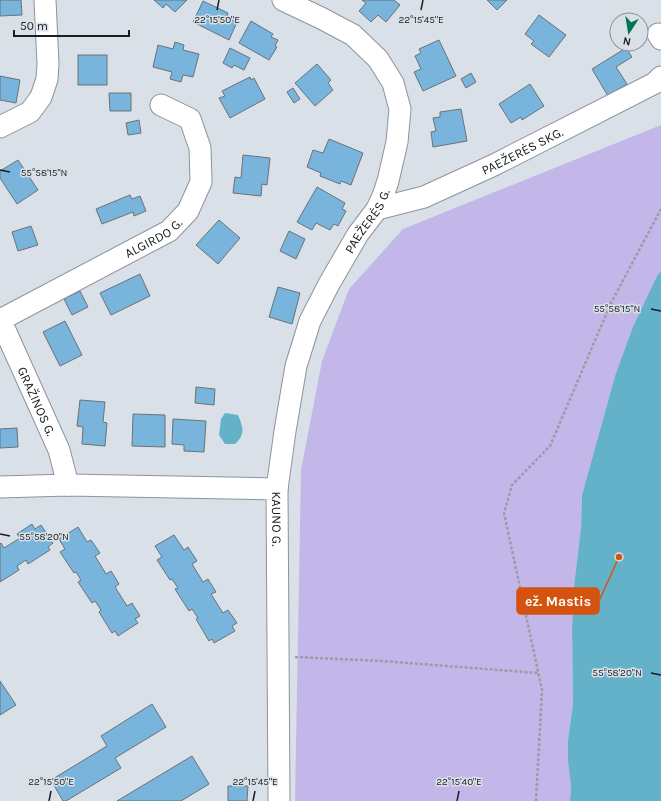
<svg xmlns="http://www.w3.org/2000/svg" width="661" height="801" font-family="Karla,sans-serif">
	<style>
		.green { fill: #c3b7e9 }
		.water { fill: #64b2ca }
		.building { fill: #78b4dc; stroke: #6a7277 }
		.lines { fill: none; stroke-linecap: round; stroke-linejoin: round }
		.minor-casing { stroke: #8e939b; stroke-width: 23 }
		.path { stroke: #989da3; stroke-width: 2.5; stroke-dasharray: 3 2; stroke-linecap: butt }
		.minor { stroke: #fff; stroke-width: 21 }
		.ticks { fill: none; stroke: #1b1d20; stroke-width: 1.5 }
		.labels { text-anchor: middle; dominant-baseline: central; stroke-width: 3; stroke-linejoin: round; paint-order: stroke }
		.street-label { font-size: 13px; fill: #1b1d20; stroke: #dae0e8 }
		.ticks-label { font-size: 10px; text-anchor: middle; fill: #1b1d20; stroke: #dae0e8; stroke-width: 3; stroke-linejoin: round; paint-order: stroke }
		.leader { fill: none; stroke: #d4530e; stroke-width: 1.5 }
		.callout-dot { fill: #d4530e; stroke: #dae0e8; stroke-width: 1.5 }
		.callout { fill: #d4530e; stroke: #d4530e; stroke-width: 1.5 }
		.callout-label { font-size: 14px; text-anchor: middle; font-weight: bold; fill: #fff }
	</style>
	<rect width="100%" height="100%" fill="#dae0e8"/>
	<polygon class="green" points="661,125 661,271 657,276 615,376 582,495 581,528 574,586 572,628 573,704 568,740 571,786 570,801 295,801 301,470 322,361 349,289 403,229"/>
	<g class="water">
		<polygon points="661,271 661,801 570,801 571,786 568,760 568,740 573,704 572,628 574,586 581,528 582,495 615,376 633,327 657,276"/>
		<path d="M 225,413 L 238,415 C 243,427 246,434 235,444 L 225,444 L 219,435 L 221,419 Z"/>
	</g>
	<g class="building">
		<polygon points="0,0 21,0 22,15 0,16"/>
		<polygon points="154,0 187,0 175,12 166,4 163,8"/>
		<polygon points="362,0 394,0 400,5 386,22 378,15 371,22 359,11 366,3"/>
		<polygon points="487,0 507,0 497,10"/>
		<polygon points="203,1 228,13 227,17 237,22 229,40 193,22"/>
		<polygon points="539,15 566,35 549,57 531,44 534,41 525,34"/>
		<polygon points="251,21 273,34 271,37 278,40 275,46 277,47 269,60 239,43"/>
		<polygon points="439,40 456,76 423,91 414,72 421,69 415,56 421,53 419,49"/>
		<polygon points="175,42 184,45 183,50 199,54 193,77 183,75 181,82 170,79 172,72 153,67 158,45 173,49"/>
		<polygon points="230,48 250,58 244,70 234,65 232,68 223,63"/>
		<polygon points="626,48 632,57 616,67 627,84 608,96 592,69"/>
		<rect x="78" y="55" width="29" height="30"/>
		<polygon points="317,64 331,80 328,83 333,90 315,106 295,83"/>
		<polygon points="471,73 476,82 466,88 461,79"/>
		<polygon points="0,76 20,80 16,103 0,100"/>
		<polygon points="250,77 251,80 254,78 265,99 230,118 219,98 225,96 222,91"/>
		<polygon points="530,84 544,106 522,120 521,117 511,123 499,104"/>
		<polygon points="293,88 300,99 294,103 287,92"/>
		<polygon points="109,93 131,93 131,111 110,111"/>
		<polygon points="461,109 467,141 433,147 431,132 436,131 433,118 440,117 440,112"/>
		<polygon points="139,120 141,133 128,135 126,123"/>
		<polygon points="329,139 363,153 351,185 341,181 340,184 320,176 321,173 307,167 313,150 323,153"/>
		<polygon points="243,155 270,158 267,185 262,184 261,196 233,193 235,177 241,178"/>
		<polygon points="18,160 38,190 17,204 0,178 0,171"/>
		<polygon points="317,187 345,203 342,209 346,211 338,226 334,224 330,230 316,223 312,230 297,222"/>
		<polygon points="130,195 132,199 140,196 146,211 134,216 133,212 102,224 96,209"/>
		<polygon points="219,220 240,238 218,264 196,245"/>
		<polygon points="31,226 38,245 18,251 12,232"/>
		<polygon points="289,231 305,239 296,259 280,251"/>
		<polygon points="140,274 150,296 111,315 100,293"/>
		<polygon points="278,287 300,293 292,324 269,317"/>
		<polygon points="80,291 88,307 72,315 64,299"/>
		<polygon points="65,321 82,355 60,366 43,332"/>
		<polygon points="196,387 215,389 214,405 195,403"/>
		<polygon points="80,400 105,402 103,422 107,423 105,446 82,444 83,427 77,426"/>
		<polygon points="133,414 165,415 165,447 132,446"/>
		<polygon points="173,419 206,421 204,452 184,451 184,445 172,444"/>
		<polygon points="17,428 18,447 0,448 0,429"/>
		<polygon points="32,524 35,529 41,525 53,543 48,547 50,550 28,564 26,560 17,566 19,570 0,582 0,544 1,543 4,548 20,538 17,534"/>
		<polygon points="78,527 87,542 91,540 100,553 95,556 106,574 111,571 119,584 115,587 127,606 132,603 140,616 135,619 138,623 118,636 115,631 112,633 99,612 101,610 95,601 92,603 78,582 81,580 76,572 74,573 60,552 65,549 59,539"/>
		<polygon points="174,535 184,550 188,547 197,561 192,564 203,582 208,579 216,592 211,594 223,613 228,610 237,623 232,626 235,631 214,643 212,639 209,641 196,619 198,618 192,609 189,611 175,589 178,588 172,579 170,580 157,560 162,557 155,546"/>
		<polygon points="0,681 16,705 0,715"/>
		<polygon points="152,704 166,727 115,758 121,768 66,801 63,801 51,780 107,746 101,736"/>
		<polygon points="192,756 209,784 181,801 117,801"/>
		<polygon points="228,786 248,786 247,801 228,801"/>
	</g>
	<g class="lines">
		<defs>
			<g id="minor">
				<polyline points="658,34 661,39"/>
				<polyline points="0,127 30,112 41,97 47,79 48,64 45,0"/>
				<path id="s1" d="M 377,209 L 424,197 L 494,165 L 655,83 L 661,77"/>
				<path id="s2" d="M 0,319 L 59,450 L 68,485"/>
				<path id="s3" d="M 0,320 L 169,231 L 188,211 L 201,182 L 200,148 L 190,119 L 161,105"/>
				<path id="s4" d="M 0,487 L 68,485 L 277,489 L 279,801"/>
				<path id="s5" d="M 277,489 L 285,431 L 296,366 L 310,321 L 329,284 L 358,234 L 377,209 L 383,196 L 388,181 L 397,142 L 400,109 L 393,83 L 378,59 L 353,35 L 321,18 L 283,0"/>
			</g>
		</defs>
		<use href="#minor" class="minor-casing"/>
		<g class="path">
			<polyline points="295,657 382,661 538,673"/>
			<polyline points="536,801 542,690 504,513 512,485 550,446 611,303 661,209"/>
		</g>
		<use href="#minor" class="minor"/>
	</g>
	<path class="ticks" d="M 217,10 L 219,0M 421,10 L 423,0M 0,170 L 10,172M 651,309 L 661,311M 0,534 L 10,536M 651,673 L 661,675M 49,801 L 51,791M 253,801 L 255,791M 457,801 L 459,791"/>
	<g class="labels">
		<g class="street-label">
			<text stroke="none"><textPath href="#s1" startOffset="157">PAEŽERĖS SKG.</textPath></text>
			<text stroke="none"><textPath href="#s5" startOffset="287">PAEŽERĖS G.</textPath></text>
			<text stroke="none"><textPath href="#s3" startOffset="174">ALGIRDO G.</textPath></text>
			<text stroke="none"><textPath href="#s2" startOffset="90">GRAŽINOS G.</textPath></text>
			<text stroke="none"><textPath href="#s4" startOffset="307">KAUNO G.</textPath></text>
		</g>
	</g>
	<g class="ticks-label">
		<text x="217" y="23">22°15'50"E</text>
		<text x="421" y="23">22°15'45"E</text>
		<text x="44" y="176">55°58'15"N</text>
		<text x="617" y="312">55°58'15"N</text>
		<text x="44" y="540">55°58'20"N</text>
		<text x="617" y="676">55°58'20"N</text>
		<text x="51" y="785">22°15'50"E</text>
		<text x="255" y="785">22°15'45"E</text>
		<text x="459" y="785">22°15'40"E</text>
	</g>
	<path class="leader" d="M619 557L599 601"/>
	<circle class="callout-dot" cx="619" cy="557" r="4"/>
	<rect class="callout" x="517" y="588" width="82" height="26" rx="4"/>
	<g class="callout-label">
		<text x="558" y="606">ež. Mastis</text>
	</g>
	<g transform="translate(629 32) rotate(192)"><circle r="19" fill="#dae0e8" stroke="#8e9298"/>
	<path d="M0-3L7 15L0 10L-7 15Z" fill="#017652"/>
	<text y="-6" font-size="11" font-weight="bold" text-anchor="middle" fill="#1b1d20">N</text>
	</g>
	<path d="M14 30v6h115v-6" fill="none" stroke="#1b1d20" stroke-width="2"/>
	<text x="20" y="30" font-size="12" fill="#1b1d20" stroke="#dae0e8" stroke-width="3" paint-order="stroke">50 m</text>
</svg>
